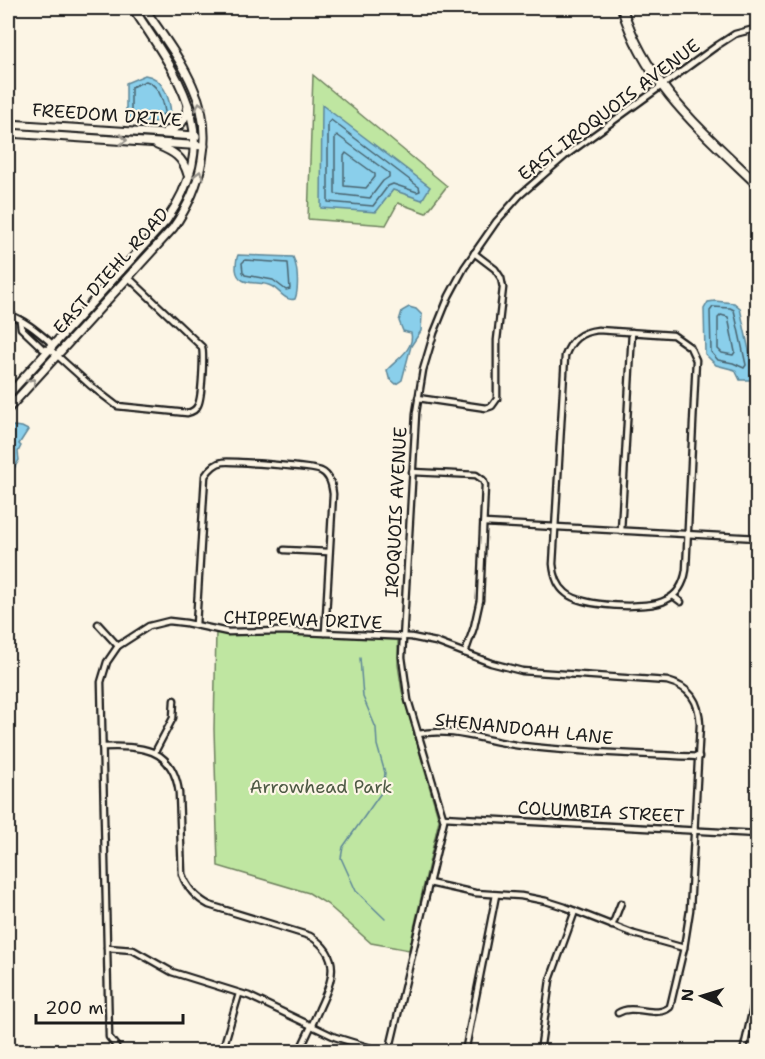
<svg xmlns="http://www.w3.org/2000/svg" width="765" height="1059" font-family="'Shantell Sans',sans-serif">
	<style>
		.green { fill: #bfe6a1; stroke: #6e815e; stroke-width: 1.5 }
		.water { fill: #8acfeb; stroke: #5e8798; stroke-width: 1.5 }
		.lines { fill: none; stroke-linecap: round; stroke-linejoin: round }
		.shore { stroke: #48646f; stroke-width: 1.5 }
		.stream { stroke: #5e8798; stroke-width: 1.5 }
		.street-casing { stroke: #1c1c1c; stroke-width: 9 }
		.secondary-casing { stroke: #1c1c1c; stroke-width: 11 }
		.primary-casing { stroke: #1c1c1c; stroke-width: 12 }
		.street { stroke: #fcf5e5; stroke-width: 4.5 }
		.secondary { stroke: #fcf5e5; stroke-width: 7 }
		.primary { stroke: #fcf5e5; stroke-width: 8 }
		.oneway { stroke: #97938b }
		.labels { text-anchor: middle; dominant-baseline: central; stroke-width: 4.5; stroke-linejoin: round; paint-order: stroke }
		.street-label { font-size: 18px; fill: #1c1c1c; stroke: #fcf5e5 }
		.park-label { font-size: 18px; fill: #4d5944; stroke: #fcf5e5 }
	</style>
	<rect width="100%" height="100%" fill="#fcf5e5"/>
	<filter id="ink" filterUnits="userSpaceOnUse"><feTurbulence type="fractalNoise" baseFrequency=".0167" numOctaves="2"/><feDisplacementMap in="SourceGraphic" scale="12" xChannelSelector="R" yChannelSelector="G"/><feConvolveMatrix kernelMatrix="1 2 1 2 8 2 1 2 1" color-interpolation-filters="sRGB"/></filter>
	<g filter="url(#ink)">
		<g class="green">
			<polygon points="313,75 447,186 426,213 398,203 386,225 308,219"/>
			<polygon points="216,631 398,637 398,665 402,691 439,820 409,950 371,943 327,904 309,893 218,866 214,729"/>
		</g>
		<g class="water">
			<path d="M 145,75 C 163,77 170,99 171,114 C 162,127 142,120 129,121 L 126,120 L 126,83 Z"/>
			<polygon points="322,105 430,187 422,200 393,190 376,212 321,208"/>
			<path d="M 238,255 L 293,257 C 298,267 299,289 295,299 C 285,302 280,290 271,286 C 259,280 238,288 236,269 C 236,263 236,259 238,255 Z"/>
			<polygon points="715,301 734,303 740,308 754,374 752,380 740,380 735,370 716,365 705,354 704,309 708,302"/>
			<path d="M 409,307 L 416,309 L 422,315 L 421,331 L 411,346 L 402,380 L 396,384 L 389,378 L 387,370 C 396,360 415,349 411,333 L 403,331 L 399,321 L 402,311 Z"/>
			<polygon points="13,426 22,427 28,430 19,444 21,446 18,452 19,460 8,478 8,432"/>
		</g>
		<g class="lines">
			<g class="shore">
				<path d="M 146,81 C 159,85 163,99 165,112 L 162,115 L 150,116 L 131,113 L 131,87 Z"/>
				<polygon points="331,120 419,187 420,191 417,192 393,184 388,186 373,206 328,202 328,123"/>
				<polygon points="337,135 389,173 389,177 383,181 370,198 335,194 335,138"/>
				<polygon points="346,153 375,174 375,177 366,188 344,186 344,156"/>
				<polygon points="245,260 288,263 290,289 286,290 273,280 245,275 243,272 242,263"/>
				<polygon points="713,307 730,308 734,310 746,365 744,368 733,363 718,360 711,352 710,311"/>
				<polygon points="721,315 728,317 735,352 733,355 722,353 718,349 718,318"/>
			</g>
			<polyline class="stream" points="360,658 363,697 376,728 377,745 385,773 383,790 343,847 341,858 356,891 385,919"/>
			<defs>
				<g id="street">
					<polyline points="758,300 755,310 758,323"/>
					<path d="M 8,314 C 24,320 36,330 50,342 L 50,349 L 91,386 L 117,406 L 187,413 C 192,412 196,410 198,405 C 202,397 204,355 202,347 L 128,277"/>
					<polyline points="20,321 21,328 43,349 50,349"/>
					<path d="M 598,330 L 673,335 L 690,347 L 696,360 L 686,570 C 684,583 679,594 666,600 C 649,610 581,607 566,593 C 557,586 554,575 553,564 L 565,356 C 571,340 580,332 598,330 Z"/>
					<polyline points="418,398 486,408 492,406 497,399 497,340 503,288 501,278 495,269 474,253"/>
					<polyline points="412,472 476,475 483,480 485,485 480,600 474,627 465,653"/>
					<polyline points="484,523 758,538"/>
					<polyline points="621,531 632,332"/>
					<polyline points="284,550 329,552"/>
					<polyline points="673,596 681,602"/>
					<polyline points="98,624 118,646"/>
					<path d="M 196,625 L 205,476 C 209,470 215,463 223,462 C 232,461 315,467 321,471 C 330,475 332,485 333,494 L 325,633"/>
					<path d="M 418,734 C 454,727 487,742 523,746 C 581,753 641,754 699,757"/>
					<path d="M 102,747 C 140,746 173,746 179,793 L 182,874 C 187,889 196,898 209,905 L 310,936 C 343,956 332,981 319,1009 C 313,1023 306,1037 299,1052"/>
					<polyline points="155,752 173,718 174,700"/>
					<polyline points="443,817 758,834"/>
					<polyline points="429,883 475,893 521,896 546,901 565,907 634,934 684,948"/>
					<polyline points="612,926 621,903"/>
					<polyline points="107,948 133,950 172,972 249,996 335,1037 384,1052"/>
					<path d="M 116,1046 L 109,1037 L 101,682 L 107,662 L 118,646 L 149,626 L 169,621 L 186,623 L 228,632 L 281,631 L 411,637 L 436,642 L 491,663 L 522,671 L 667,681 C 690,687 699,701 700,724 L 690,910 L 684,948 L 670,1007 C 656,1019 634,1003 618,1013"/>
					<polyline points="219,1052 224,1045 239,994"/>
					<polyline points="389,1052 444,820 408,700 402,657 416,413 423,370 434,333 449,296 464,268 496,222 520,195 565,156 718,45 735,34 758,28"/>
					<polyline points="465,1052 496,895"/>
					<polyline points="540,1052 550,980 575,911"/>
					<polyline points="743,1052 758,986"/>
				</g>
				<g id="secondary">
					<polyline points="8,124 196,136"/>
					<path d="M 166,131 C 181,128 185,121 188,106"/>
					<polyline points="8,133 204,146"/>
					<path d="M 157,145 C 174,152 183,157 188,175"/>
					<path d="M 8,395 L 166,221 C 225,136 181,81 133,8"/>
					<path d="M 8,409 L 173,228 C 202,187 215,134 193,87 C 181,59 161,33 144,8"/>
				</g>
				<path id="primary" d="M 622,8 C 646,85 701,130 758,185"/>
			</defs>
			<use href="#street" class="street-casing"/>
			<use href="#secondary" class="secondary-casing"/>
			<use href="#primary" class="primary-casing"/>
			<use href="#street" class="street"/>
			<use href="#secondary" class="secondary"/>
			<use href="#primary" class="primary"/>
		</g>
		<defs><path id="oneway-chevron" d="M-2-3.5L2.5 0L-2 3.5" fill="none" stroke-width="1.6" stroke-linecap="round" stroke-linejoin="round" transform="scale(1.5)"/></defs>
		<g class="oneway">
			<use href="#oneway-chevron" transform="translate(200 106) rotate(-106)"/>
			<use href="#oneway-chevron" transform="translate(123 140) rotate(4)"/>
			<use href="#oneway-chevron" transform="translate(199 175) rotate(-75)"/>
			<use href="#oneway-chevron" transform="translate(32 382) rotate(-48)"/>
		</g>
	</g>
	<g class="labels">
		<g class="street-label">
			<text transform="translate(609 110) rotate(-37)">EAST IROQUOIS AVENUE</text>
			<text transform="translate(107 115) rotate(4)">FREEDOM DRIVE</text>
			<text transform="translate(111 271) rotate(-48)">EAST DIEHL ROAD</text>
			<text transform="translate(396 512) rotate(-87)">IROQUOIS AVENUE</text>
			<text transform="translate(303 620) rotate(2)">CHIPPEWA DRIVE</text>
			<text transform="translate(524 729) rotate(6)">SHENANDOAH LANE</text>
			<text transform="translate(601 812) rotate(3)">COLUMBIA STREET</text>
		</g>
		<g class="park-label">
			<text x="321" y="787">Arrowhead Park</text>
		</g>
	</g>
	<rect width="765" height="1059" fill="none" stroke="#fcf5e5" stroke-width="30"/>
	<rect x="15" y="15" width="735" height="1029" fill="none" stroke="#1c1c1c" stroke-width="2" filter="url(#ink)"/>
	<g transform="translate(702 996) rotate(274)" stroke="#fcf5e5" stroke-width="4.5" paint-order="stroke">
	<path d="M0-4.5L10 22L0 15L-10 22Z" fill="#1c1c1c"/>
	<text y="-9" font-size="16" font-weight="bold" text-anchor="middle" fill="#1c1c1c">N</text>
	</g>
	<path d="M36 1014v9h147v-9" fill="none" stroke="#1c1c1c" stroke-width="3"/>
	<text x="45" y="1014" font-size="18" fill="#1c1c1c" stroke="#fcf5e5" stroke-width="4.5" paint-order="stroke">200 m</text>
</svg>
